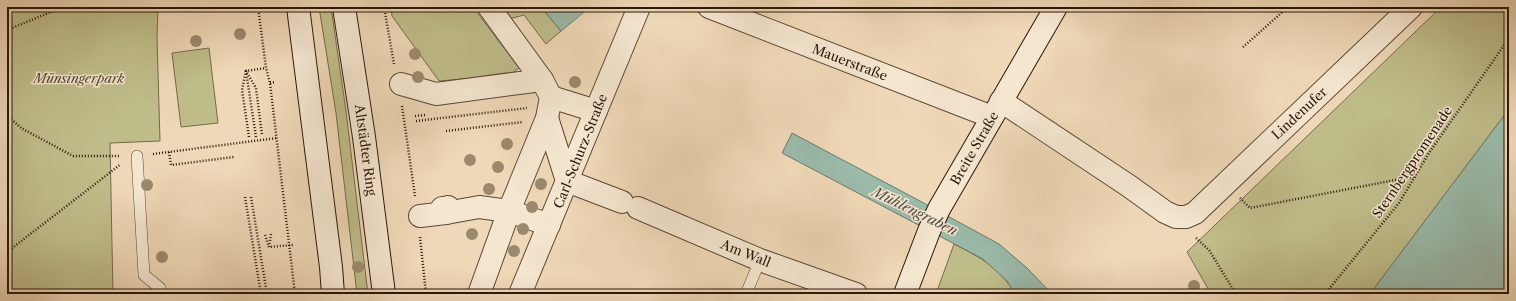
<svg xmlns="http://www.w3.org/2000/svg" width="1516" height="301" font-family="'Libre Caslon Text',serif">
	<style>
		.green { fill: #bfbd8a; stroke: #746a4a }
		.water { fill: #9abaaa; stroke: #6d796a }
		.pier { fill: #efd8b7 }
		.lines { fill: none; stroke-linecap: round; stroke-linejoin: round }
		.lane-casing { stroke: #5a4735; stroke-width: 12 }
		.street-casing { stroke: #5a4735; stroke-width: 24 }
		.secondary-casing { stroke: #29170a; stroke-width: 24 }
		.path { stroke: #29170a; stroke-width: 2.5; stroke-dasharray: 1 2; stroke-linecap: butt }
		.lane { stroke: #f5e6d0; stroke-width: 11 }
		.street { stroke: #f5e6d0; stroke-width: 22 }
		.secondary { stroke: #f5e6d0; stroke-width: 22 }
		.tree { fill: #9b896d }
		.labels { text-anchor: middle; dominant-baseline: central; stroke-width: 3; stroke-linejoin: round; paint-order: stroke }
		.street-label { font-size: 13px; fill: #29170a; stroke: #f5e6d0 }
		.park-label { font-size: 13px; font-style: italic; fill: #564930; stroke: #f5e6d0 }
		.water-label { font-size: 14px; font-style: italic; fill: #515042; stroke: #f5e6d0 }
	</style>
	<rect width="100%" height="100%" fill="#efd8b7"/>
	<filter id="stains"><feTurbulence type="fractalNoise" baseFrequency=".005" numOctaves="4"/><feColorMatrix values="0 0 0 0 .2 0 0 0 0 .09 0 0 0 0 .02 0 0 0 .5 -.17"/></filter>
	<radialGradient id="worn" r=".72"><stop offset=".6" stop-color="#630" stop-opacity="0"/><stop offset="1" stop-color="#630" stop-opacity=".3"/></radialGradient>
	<g class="green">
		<polygon points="7,7 158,7 157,38 160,141 110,143 113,294 7,294"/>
		<polygon points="319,7 331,7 346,111 368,294 357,294 336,113"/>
		<polygon points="391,7 473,7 519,68 510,75 439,81 392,16"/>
		<polygon points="500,7 541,7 561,31 546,44 524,15 509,19"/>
		<polygon points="1441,7 1509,7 1509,109 1370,294 1211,294 1187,252"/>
		<polygon points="209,48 218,123 181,127 172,53"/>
		<path d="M 954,244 C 983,259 997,266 1016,294 L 936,294 Z"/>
	</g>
	<g class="water">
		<polygon points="541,7 584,7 587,10 561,31"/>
		<polygon points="1509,109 1509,294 1370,294"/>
		<polygon points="792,133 920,201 999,244 1027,268 1052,294 1012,294 1014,292 1007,281 983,259 782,153"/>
	</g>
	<polygon class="pier" points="587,10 588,12 575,23 562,33 560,33"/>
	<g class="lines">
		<defs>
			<g id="lane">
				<polyline points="137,156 144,275 160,288 160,294"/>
				<polyline points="746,294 760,260"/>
			</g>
			<g id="street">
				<polyline points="709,7 992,117"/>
				<polyline points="401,84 436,94 542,80"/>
				<polyline points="551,97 596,111"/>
				<polyline points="1001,101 1129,186 1165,212 1176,217 1186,217 1195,213 1411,7"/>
				<polyline points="547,118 567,181 622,202"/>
				<polyline points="448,207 446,213 479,207 509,211 549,225"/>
				<polyline points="638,208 760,260 856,294"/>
				<polyline points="420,216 446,213 442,208"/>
				<polyline points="479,294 509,211 547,118 551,97 542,80 489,7"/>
				<polyline points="520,294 639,7"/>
			</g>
			<g id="secondary">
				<polyline points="298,7 331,267 333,294"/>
				<polyline points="344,7 364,137 384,294"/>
				<polyline points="905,294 929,231 939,209 1056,7"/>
			</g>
		</defs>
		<use href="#lane" class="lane-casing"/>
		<use href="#street" class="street-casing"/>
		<use href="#secondary" class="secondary-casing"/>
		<g class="path">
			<polyline points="258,7 266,68 270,83 295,294"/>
			<polyline points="384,7 394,64"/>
			<polyline points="7,30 63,7"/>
			<polyline points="1243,47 1288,7"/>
			<polyline points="270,83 275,82"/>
			<polyline points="402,106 415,196"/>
			<polyline points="7,115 21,128 73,156 120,156"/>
			<polyline points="415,116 425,115"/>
			<polyline points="416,121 527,108"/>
			<polyline points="446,131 523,122"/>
			<polyline points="249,137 242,90 246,71 256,88 262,135"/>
			<polyline points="256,137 246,71 266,68"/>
			<polyline points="169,152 171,165 234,157"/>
			<polyline points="153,154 277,138"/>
			<polyline points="245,197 261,294"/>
			<polyline points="251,197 267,294"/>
			<polyline points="1240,198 1250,208 1416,176"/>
			<polyline points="271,234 269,247 293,245"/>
			<polyline points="265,235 269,247"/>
			<polyline points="420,237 426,294"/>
			<polyline points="1196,238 1209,250 1236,294"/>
			<polyline points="7,252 121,164"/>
			<polyline points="1325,294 1399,203 1429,153 1509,38"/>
		</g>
		<use href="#lane" class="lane"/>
		<use href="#street" class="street"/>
		<use href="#secondary" class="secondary"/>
	</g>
	<g class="tree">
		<circle cx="240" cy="34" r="6"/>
		<circle cx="196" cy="41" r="6"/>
		<circle cx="415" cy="54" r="6"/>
		<circle cx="418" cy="77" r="6"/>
		<circle cx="575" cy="82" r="6"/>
		<circle cx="507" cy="144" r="6"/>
		<circle cx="470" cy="160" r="6"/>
		<circle cx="498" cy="167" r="6"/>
		<circle cx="541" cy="184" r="6"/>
		<circle cx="147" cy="185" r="6"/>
		<circle cx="489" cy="189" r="6"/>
		<circle cx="532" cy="207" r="6"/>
		<circle cx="523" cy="229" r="6"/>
		<circle cx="472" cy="234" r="6"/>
		<circle cx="514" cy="251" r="6"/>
		<circle cx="162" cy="257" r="6"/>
		<circle cx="358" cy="267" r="6"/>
		<circle cx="1194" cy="286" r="6"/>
	</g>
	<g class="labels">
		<g class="street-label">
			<text transform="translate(850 62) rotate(21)">Mauerstraße</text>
			<text transform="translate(1299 113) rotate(-43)">Lindenufer</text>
			<text transform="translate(974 148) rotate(-60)">Breite Straße</text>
			<text transform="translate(366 150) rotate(82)">Altstädter Ring</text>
			<text transform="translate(580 151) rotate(-68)">Carl-Schurz-Straße</text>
			<text transform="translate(1412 162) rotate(-56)">Sternbergpromenade</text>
			<text transform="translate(746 253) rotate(22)">Am Wall</text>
		</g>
		<g class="park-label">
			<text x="79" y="78">Münsingerpark</text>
		</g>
		<g class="water-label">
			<text transform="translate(915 211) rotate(26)">Mühlengraben</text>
		</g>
	</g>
	<rect width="1516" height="301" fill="none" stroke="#efd8b7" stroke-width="24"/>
	<rect x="8" y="8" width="1500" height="285" fill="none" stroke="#29170a" stroke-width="2"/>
	<rect x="12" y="12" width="1492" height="277" fill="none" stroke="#29170a"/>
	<rect width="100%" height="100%" filter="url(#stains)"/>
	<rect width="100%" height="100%" fill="url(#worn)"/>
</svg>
